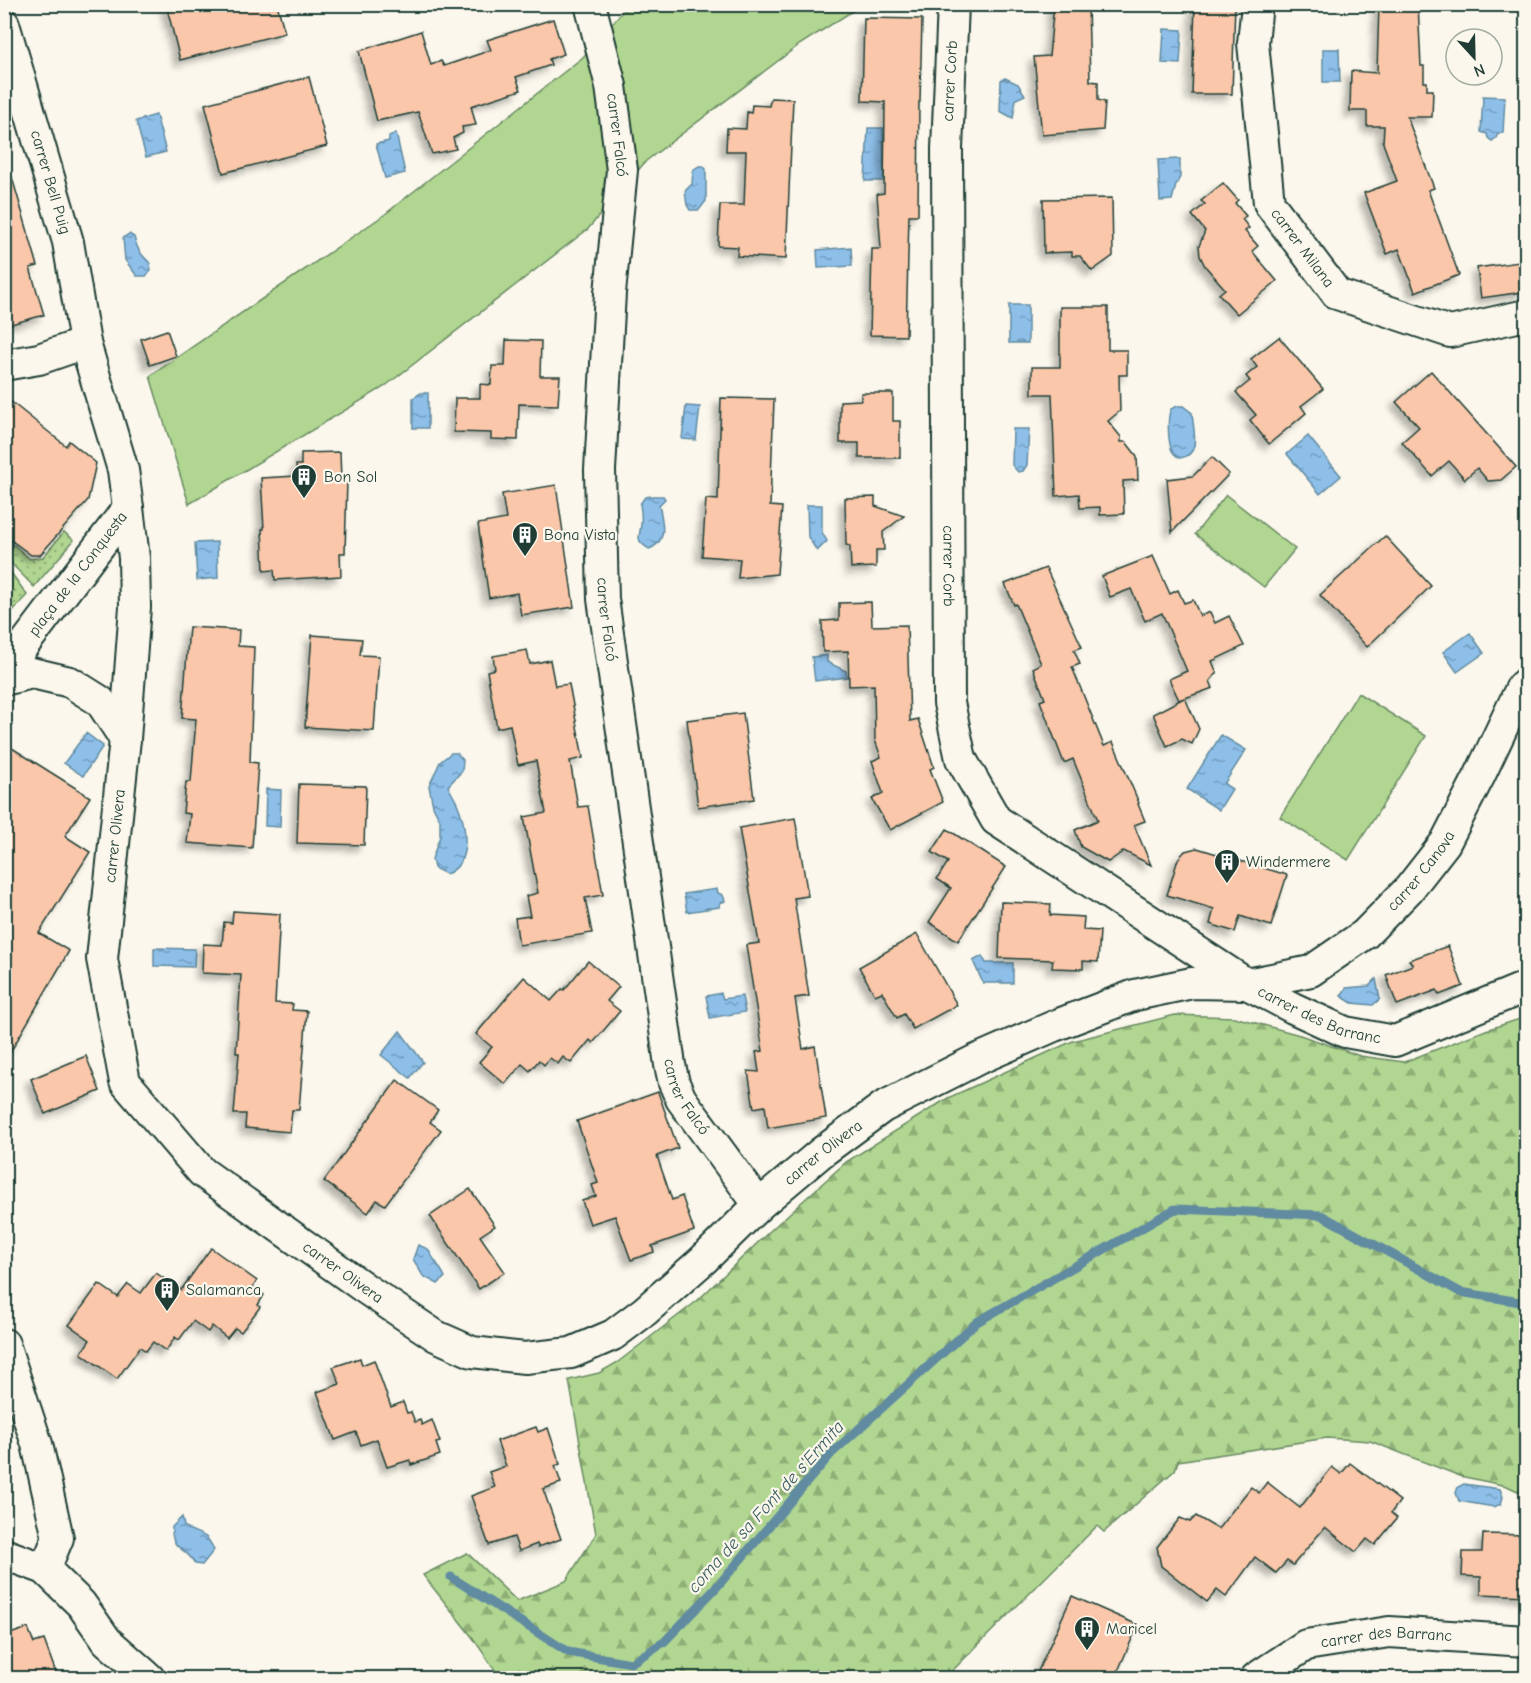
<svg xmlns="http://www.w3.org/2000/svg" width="1531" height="1683" font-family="'Comic Neue',sans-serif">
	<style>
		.grass { fill: url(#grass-dots); stroke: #688a62; stroke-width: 1.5 }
		.forest { fill: url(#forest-firs); stroke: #688a62; stroke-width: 1.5 }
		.park { fill: #b1d691; stroke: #688a62; stroke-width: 1.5 }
		.water { fill: url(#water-ripples); stroke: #618ba1; stroke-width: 1.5 }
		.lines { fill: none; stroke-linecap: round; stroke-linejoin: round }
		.stream { stroke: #618ba1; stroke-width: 9 }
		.building { fill: #fac7aa; stroke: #1f3d34; stroke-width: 1.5; filter: url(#shadow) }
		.minor-casing { stroke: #1f3d34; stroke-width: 34 }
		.minor { stroke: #fbf7ec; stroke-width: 30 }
		.labels { text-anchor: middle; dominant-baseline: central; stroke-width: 4.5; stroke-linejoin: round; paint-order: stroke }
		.street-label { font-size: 16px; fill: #1f3d34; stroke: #fbf7ec }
		.poi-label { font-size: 16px; fill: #1f3d34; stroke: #fbf7ec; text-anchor: start }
		.water-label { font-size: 18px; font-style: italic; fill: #3a5e61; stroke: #fbf7ec }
	</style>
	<defs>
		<pattern id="grass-dots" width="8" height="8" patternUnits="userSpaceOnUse" patternTransform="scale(1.5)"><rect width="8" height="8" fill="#b1d691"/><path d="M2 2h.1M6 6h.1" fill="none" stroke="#8faf77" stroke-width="1.8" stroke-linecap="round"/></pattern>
		<pattern id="forest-firs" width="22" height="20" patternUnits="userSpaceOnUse" patternTransform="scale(1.5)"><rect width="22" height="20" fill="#b1d691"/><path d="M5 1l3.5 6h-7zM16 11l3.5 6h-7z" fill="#8faf77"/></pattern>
		<pattern id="water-ripples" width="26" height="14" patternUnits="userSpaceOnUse" patternTransform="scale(1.5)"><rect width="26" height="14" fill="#8dbfe9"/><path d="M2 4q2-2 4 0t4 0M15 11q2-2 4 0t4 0" fill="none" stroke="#739cbe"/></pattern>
		<filter id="shadow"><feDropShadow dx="-5.5" dy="5.5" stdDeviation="3" flood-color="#0004"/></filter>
	</defs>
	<rect width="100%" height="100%" fill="#fbf7ec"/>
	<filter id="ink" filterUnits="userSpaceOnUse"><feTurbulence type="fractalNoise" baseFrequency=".0167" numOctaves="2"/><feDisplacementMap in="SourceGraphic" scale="12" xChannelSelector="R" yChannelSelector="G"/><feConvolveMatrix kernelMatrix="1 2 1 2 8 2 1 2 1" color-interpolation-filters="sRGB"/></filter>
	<g filter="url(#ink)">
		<g class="grass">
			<polygon points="64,532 74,540 34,587 5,557 14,545 30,559 43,557"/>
			<polygon points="4,563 27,595 5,620 4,620"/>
		</g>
		<polygon class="forest" points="1175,1015 1234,1017 1300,1035 1360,1056 1404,1062 1486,1030 1526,1017 1526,1495 1507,1486 1460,1476 1370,1441 1327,1438 1178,1461 1175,1470 1104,1532 1097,1526 945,1678 501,1678 499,1676 473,1638 423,1575 467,1553 517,1601 566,1581 596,1534 569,1380 599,1373 618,1362 697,1301 771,1230 846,1162 948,1098 1073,1041"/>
		<g class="park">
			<polygon points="632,5 862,5 799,45 646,161 588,229 384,387 189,504 150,376 384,215 583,57 622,12"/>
			<polygon points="1226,495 1295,549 1264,587 1195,534"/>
			<polygon points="1358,693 1426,736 1348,860 1280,817"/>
		</g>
		<g class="water">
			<polygon points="1164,29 1182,30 1180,64 1162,63"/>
			<polygon points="1323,49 1339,49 1340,82 1323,82"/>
			<polygon points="1005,78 1018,84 1025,95 1016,99 1013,118 1000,111 1001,80"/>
			<polygon points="1483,96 1505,97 1503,133 1498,133 1496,138 1492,141 1488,138 1487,134 1481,132"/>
			<polygon points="156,115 166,152 146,157 136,121"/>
			<polygon points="868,128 883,128 884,181 865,181"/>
			<polygon points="396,133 405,173 385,178 376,144 389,141 389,136"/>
			<polygon points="1180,159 1180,177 1176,185 1172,200 1160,201 1158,160"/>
			<polygon points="699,166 703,166 706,169 706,201 699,210 690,210 687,205 685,191 692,184 693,170"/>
			<path d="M 129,234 L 134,237 C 137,249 141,255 150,263 L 151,271 L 146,276 L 137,276 L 125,260 L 123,238 Z"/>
			<polygon points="851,247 852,266 818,268 817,250"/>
			<rect x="1009" y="305" width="19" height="38"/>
			<polygon points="421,393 428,393 428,428 413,428 413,398"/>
			<polygon points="686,406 700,407 696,440 682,439"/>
			<path d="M 1177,406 L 1183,406 L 1192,413 C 1193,429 1202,455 1180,458 C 1176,456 1172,452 1171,448 C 1168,439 1167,416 1171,409 Z"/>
			<polygon points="1013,429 1029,429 1027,465 1023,471 1018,472 1012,465"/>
			<polygon points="1308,436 1341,476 1320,494 1287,454"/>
			<path d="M 653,496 L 663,496 L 665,499 L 659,505 C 663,522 668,542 649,549 C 634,539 640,538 641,524 C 642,518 641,510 640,504 L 645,497 Z"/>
			<polygon points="807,505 822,505 822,532 827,541 817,551 808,537"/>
			<polygon points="217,542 218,578 197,580 195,543"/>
			<polygon points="1470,633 1484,653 1457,672 1443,652"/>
			<polygon points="827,655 827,662 846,671 847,677 815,681 812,657"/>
			<polygon points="86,733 103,746 83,776 64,763"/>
			<polygon points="1221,735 1246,750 1224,784 1232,789 1219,810 1187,789"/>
			<path d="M 451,753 L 457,753 L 463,760 L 462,771 L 448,786 C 451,792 454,797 457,803 C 466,824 473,864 446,874 L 434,868 L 432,859 L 440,836 L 440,820 L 433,806 L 429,786 L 440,762 Z"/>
			<polygon points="266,789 281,790 280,827 265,826"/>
			<polygon points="717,889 718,893 723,895 725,901 720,903 719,907 687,912 684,894"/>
			<polygon points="154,948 195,949 194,967 154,966"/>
			<polygon points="982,956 986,963 1013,963 1013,983 983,983 973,961"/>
			<polygon points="1376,979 1380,999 1373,1005 1352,1003 1341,996 1346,988 1369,986"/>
			<polygon points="721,993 723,999 742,996 745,1012 710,1018 706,996"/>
			<polygon points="400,1031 423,1062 410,1078 381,1055"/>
			<path d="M 418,1245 L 428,1249 C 433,1259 440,1267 445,1277 L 438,1284 L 423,1276 L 413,1259 Z"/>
			<polygon points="1464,1484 1500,1489 1503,1497 1501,1504 1494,1507 1459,1501 1456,1493 1458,1487"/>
			<path d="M 182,1517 L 184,1526 C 199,1538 204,1528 214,1550 L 202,1565 L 195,1564 C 185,1545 171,1552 172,1527 Z"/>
		</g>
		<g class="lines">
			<polyline class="stream" points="451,1577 568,1652 631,1663 664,1642 715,1589 831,1454 977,1322 1175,1209 1321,1215 1460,1292 1526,1303"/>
		</g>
		<g class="building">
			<polygon points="166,4 277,4 285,33 180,60"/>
			<polygon points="1054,4 1088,4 1090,81 1098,82 1098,100 1105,102 1103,130 1042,135 1034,57 1049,56"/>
			<polygon points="1195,4 1235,4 1232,94 1192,94"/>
			<polygon points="1379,4 1418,4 1421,66 1424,66 1424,82 1427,82 1427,90 1433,90 1432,117 1407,117 1434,188 1428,190 1459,275 1415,292 1399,249 1387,254 1364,193 1397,181 1383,143 1384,126 1367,126 1367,111 1350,111 1351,71 1377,73"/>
			<polygon points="864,18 922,19 920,102 919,102 918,215 909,215 906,336 870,335 872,249 881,249 877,194 884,193 885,102 862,101"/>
			<polygon points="553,19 564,54 549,59 551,65 516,77 521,90 471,106 476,125 462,127 463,133 453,138 456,149 432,154 418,112 377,121 359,51 421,31 431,65 441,61 444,66 491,50 487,40"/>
			<polygon points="309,77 327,146 223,173 205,104"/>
			<polygon points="771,98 793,99 786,259 737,256 738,247 718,246 720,205 744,205 746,151 726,151 727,128 746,129 747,112 751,113 752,105 769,106"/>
			<polygon points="11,174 38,266 30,268 44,315 4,326 4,175"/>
			<polygon points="1223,183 1238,200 1235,203 1246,216 1242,219 1249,228 1245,231 1258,246 1252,251 1277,281 1237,314 1219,294 1225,289 1205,266 1200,256 1199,246 1205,231 1192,215 1205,204 1201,201"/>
			<polygon points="1112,198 1113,256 1092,271 1080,256 1072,256 1072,252 1044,253 1043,199"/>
			<polygon points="1519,262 1523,292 1481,298 1477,268"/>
			<polygon points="1060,307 1108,307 1108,350 1127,350 1127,375 1119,375 1120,411 1108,421 1121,437 1121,442 1126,442 1137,456 1138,480 1123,481 1124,514 1100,515 1100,507 1080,508 1079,494 1056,496 1052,394 1032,394 1032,367 1060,367"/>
			<polygon points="167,330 176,356 150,365 141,339"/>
			<polygon points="1279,337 1323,389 1301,406 1306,413 1269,444 1250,420 1256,415 1236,392 1250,381 1246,376 1257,367 1251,359"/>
			<polygon points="506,340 541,341 540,376 560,376 558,405 519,404 518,440 491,439 491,433 454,432 455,398 480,398 480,384 491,385 492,366 505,366"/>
			<polygon points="1431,371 1516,467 1501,480 1488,481 1477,468 1465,479 1449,461 1432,476 1402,442 1419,427 1396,402"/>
			<polygon points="861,393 893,393 893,421 900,421 900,458 859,458 859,443 840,443 840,401 861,400"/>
			<polygon points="4,396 66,446 69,441 96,463 88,500 40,555 31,555 4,535"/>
			<polygon points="721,398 774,399 770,506 782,507 777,574 738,578 740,559 702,556 706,499 718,500"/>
			<polygon points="340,452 341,480 347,480 345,553 340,553 341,576 275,580 274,570 264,571 262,529 264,529 261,478 297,476 296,465 301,465 301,453"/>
			<polygon points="1212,457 1229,474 1172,532 1167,479 1193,476"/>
			<polygon points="556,485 574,607 521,615 517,593 489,598 478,524 506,519 502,494"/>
			<polygon points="875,497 875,506 904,516 883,532 884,550 876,550 876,567 851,568 850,546 846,545 845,498"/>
			<polygon points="1385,536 1431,586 1367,647 1320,595"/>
			<polygon points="1153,556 1170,594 1178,590 1184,603 1193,600 1200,616 1210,612 1215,623 1229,616 1244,646 1212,661 1217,673 1210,681 1213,688 1185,698 1199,729 1192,744 1182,739 1167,746 1153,714 1184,698 1179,700 1169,679 1187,671 1162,613 1145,621 1131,589 1110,597 1102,576"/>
			<polygon points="1046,568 1082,647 1074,650 1080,664 1072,667 1104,746 1113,742 1139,803 1138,804 1145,821 1134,825 1151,865 1124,851 1108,862 1081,847 1075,830 1098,820 1073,759 1064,763 1040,701 1045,699 1033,668 1041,664 1016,604 1014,605 1005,584"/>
			<polygon points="871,602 872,626 907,625 910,721 918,719 934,767 930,769 943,802 890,830 872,799 883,793 872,761 881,757 875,740 874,685 849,686 848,651 823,652 822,621 839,620 839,603"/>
			<polygon points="189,627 239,630 238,646 254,647 250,762 258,763 252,848 187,843 190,814 183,813 186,782 191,782 196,719 182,718"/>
			<polygon points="312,635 362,639 360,655 379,656 374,731 305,727"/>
			<polygon points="527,650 530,664 550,660 555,686 569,684 583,758 570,761 578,807 588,806 603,895 585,898 592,933 519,945 515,918 530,916 526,896 538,893 524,817 546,813 536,761 518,765 510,725 497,728 487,671 495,669 493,656"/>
			<polygon points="743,713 754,799 698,807 687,720"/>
			<polygon points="4,743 90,797 65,836 90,852 39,933 69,951 4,1063"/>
			<polygon points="299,784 366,786 364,845 297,843"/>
			<polygon points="795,818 808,896 794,898 809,996 795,998 803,1049 815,1046 826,1118 768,1128 765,1106 754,1108 748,1071 759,1072 756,1052 763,1051 746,945 759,943 739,828"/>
			<polygon points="947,829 1006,867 958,941 929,922 951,888 937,879 948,862 932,852"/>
			<polygon points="1197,848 1287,875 1271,926 1240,916 1235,932 1210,924 1214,909 1167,895 1178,859 1185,851"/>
			<polygon points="1001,902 1051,904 1050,915 1084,917 1083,930 1100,931 1098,962 1083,961 1083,969 1052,968 1053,960 999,958"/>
			<polygon points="233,911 280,914 275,1003 293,1004 292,1010 307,1011 299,1110 292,1110 290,1132 245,1128 246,1114 234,1114 239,1053 236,1053 241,975 202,973 203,944 222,945 224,922 232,923"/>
			<polygon points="917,934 957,1005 913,1029 904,1014 897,1018 882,992 875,995 859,967"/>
			<polygon points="1448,946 1463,986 1439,995 1437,990 1397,1005 1386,975 1413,965 1409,960"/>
			<polygon points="588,961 619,987 607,1001 620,1011 593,1043 590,1040 571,1063 563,1057 558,1064 550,1058 544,1065 539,1060 530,1071 522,1064 505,1084 479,1062 492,1047 476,1034 524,977 551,1001 562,989 564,990"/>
			<polygon points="86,1056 100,1091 45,1114 31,1079"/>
			<polygon points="397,1080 438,1110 430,1122 441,1130 385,1205 377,1200 368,1213 324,1181"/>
			<polygon points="658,1092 678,1148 657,1156 672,1200 682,1196 694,1231 652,1246 654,1252 631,1260 615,1216 590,1224 582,1201 596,1196 592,1185 598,1183 577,1121"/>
			<polygon points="470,1189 495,1226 480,1236 505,1272 479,1289 430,1216"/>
			<polygon points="211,1248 257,1281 253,1287 264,1295 258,1305 260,1307 241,1332 235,1328 227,1338 212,1326 208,1332 193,1321 179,1340 175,1337 166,1351 153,1342 146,1351 140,1347 117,1379 81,1353 90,1340 69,1325 99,1284 118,1297 128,1284 141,1293 156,1273 181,1290"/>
			<polygon points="360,1358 362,1365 374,1360 391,1407 403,1402 407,1413 411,1412 415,1422 420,1420 422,1425 432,1420 440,1442 436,1443 440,1455 411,1465 410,1460 387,1467 377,1439 361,1445 356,1432 335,1440 317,1392 340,1384 333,1367"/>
			<polygon points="536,1427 538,1432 548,1428 560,1464 555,1466 561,1483 543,1489 561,1539 538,1547 537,1544 519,1551 514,1537 489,1545 471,1496 495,1487 489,1472 506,1466 497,1441"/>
			<polygon points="1350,1463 1400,1501 1391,1513 1397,1518 1375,1545 1367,1539 1356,1552 1325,1527 1293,1565 1287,1561 1276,1573 1255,1557 1226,1597 1217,1590 1207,1602 1161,1566 1157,1547 1180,1518 1190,1522 1196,1516 1218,1529 1251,1487 1259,1493 1267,1482 1300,1508 1332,1467 1341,1474"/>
			<polygon points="1483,1534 1527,1535 1527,1596 1481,1594 1481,1577 1462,1576 1463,1552 1482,1552"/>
			<polygon points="1072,1596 1138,1625 1115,1678 1035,1678"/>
			<polygon points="28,1628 34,1643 44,1640 56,1673 54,1674 55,1678 4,1678 4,1636"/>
		</g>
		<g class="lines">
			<defs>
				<g id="minor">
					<path id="s1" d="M 590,4 L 611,86 L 622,170 L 610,293 L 600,470 L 603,599 L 670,1065 L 674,1083 L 681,1099 L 759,1205"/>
					<path id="s2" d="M 953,4 L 947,149 L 949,703 L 961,759 L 996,820 L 1247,984 L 1293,1008 L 1345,1032 L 1395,1041 L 1518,990 L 1526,989"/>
					<path id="s3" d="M 1257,4 L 1253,43 L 1269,203 L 1337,294 L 1450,332 L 1526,315"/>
					<path id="s4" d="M 4,24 L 68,242 L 85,343 L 123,470 L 128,508 L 134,558 L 135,607 L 125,739 L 102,959 L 125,1082 L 202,1172 L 366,1289 L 436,1336 L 472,1352 L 525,1358 L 571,1353 L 613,1335 L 645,1311 L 703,1260 L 759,1205 L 822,1152 L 883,1107 L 976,1060 L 1054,1026 L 1135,995 L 1192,983 L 1247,984 L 1311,971 L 1365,934 L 1409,889 L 1445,843 L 1479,777 L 1522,686 L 1526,683"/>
					<polyline points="4,365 39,359 85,343"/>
					<path id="s5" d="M 4,671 L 128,508"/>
					<polyline points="4,680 32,673 70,682 100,701 125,739"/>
					<polyline points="4,1344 37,1444 58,1538 45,1569"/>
					<polyline points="4,1554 45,1569 81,1604 107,1641 149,1678"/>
					<path id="s6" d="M 1256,1678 L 1306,1645 L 1389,1632 L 1526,1641"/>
				</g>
			</defs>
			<use href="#minor" class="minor-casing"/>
			<use href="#minor" class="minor"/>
		</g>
	</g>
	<defs>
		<symbol id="building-pin" viewBox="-11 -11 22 30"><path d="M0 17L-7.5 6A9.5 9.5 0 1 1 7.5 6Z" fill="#1f3d34" stroke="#fbf7ec"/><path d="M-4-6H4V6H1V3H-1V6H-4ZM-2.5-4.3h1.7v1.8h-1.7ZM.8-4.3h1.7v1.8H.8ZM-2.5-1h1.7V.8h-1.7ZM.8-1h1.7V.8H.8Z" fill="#fff"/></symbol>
	</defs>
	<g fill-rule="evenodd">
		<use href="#building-pin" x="289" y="462" width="30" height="40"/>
		<use href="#building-pin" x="510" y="520" width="30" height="40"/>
		<use href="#building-pin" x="1212" y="847" width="30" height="40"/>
		<use href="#building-pin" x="152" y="1275" width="30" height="40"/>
		<use href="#building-pin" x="1072" y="1614" width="30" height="40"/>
	</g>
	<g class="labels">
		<g class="street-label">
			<text transform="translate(950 81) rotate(-87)">carrer Corb</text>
			<text stroke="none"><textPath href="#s1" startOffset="134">carrer Falcó</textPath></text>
			<text stroke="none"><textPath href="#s4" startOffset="165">carrer Bell Puig</textPath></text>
			<text stroke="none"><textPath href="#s3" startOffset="256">carrer Milana</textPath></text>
			<text stroke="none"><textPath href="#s2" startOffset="562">carrer Corb</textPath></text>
			<text stroke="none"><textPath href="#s5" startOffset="122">plaça de la Conquesta</textPath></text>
			<text stroke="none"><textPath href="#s1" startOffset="620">carrer Falcó</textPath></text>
			<text transform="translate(115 836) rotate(-84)">carrer Olivera</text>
			<text stroke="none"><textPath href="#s4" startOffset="2626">carrer Canova</textPath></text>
			<text stroke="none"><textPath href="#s2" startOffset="1206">carrer des Barranc</textPath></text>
			<text stroke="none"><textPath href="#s1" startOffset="1106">carrer Falcó</textPath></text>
			<text stroke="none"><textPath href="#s4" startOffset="1946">carrer Olivera</textPath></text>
			<text stroke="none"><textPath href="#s4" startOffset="1370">carrer Olivera</textPath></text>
			<text stroke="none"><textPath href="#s6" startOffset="141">carrer des Barranc</textPath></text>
		</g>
		<g class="poi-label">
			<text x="324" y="477">Bon Sol</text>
			<text x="544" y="535">Bona Vista</text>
			<text x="1246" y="862">Windermere</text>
			<text x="186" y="1290">Salamanca</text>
			<text x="1106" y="1629">Maricel</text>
		</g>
		<g class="water-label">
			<text transform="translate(766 1507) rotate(-48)">coma de sa Font de s'Ermita</text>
		</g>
	</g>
	<rect width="1531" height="1683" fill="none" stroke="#fbf7ec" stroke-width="24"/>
	<rect x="12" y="12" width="1507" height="1659" fill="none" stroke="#1f3d34" stroke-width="2" filter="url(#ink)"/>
	<g transform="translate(1474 57) rotate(158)"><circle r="28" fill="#fbf7ec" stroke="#a3ada2" stroke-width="1.5"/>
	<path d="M0-4.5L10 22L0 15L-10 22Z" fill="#1f3d34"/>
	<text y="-9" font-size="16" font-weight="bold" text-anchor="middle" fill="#1f3d34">N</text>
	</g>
</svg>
